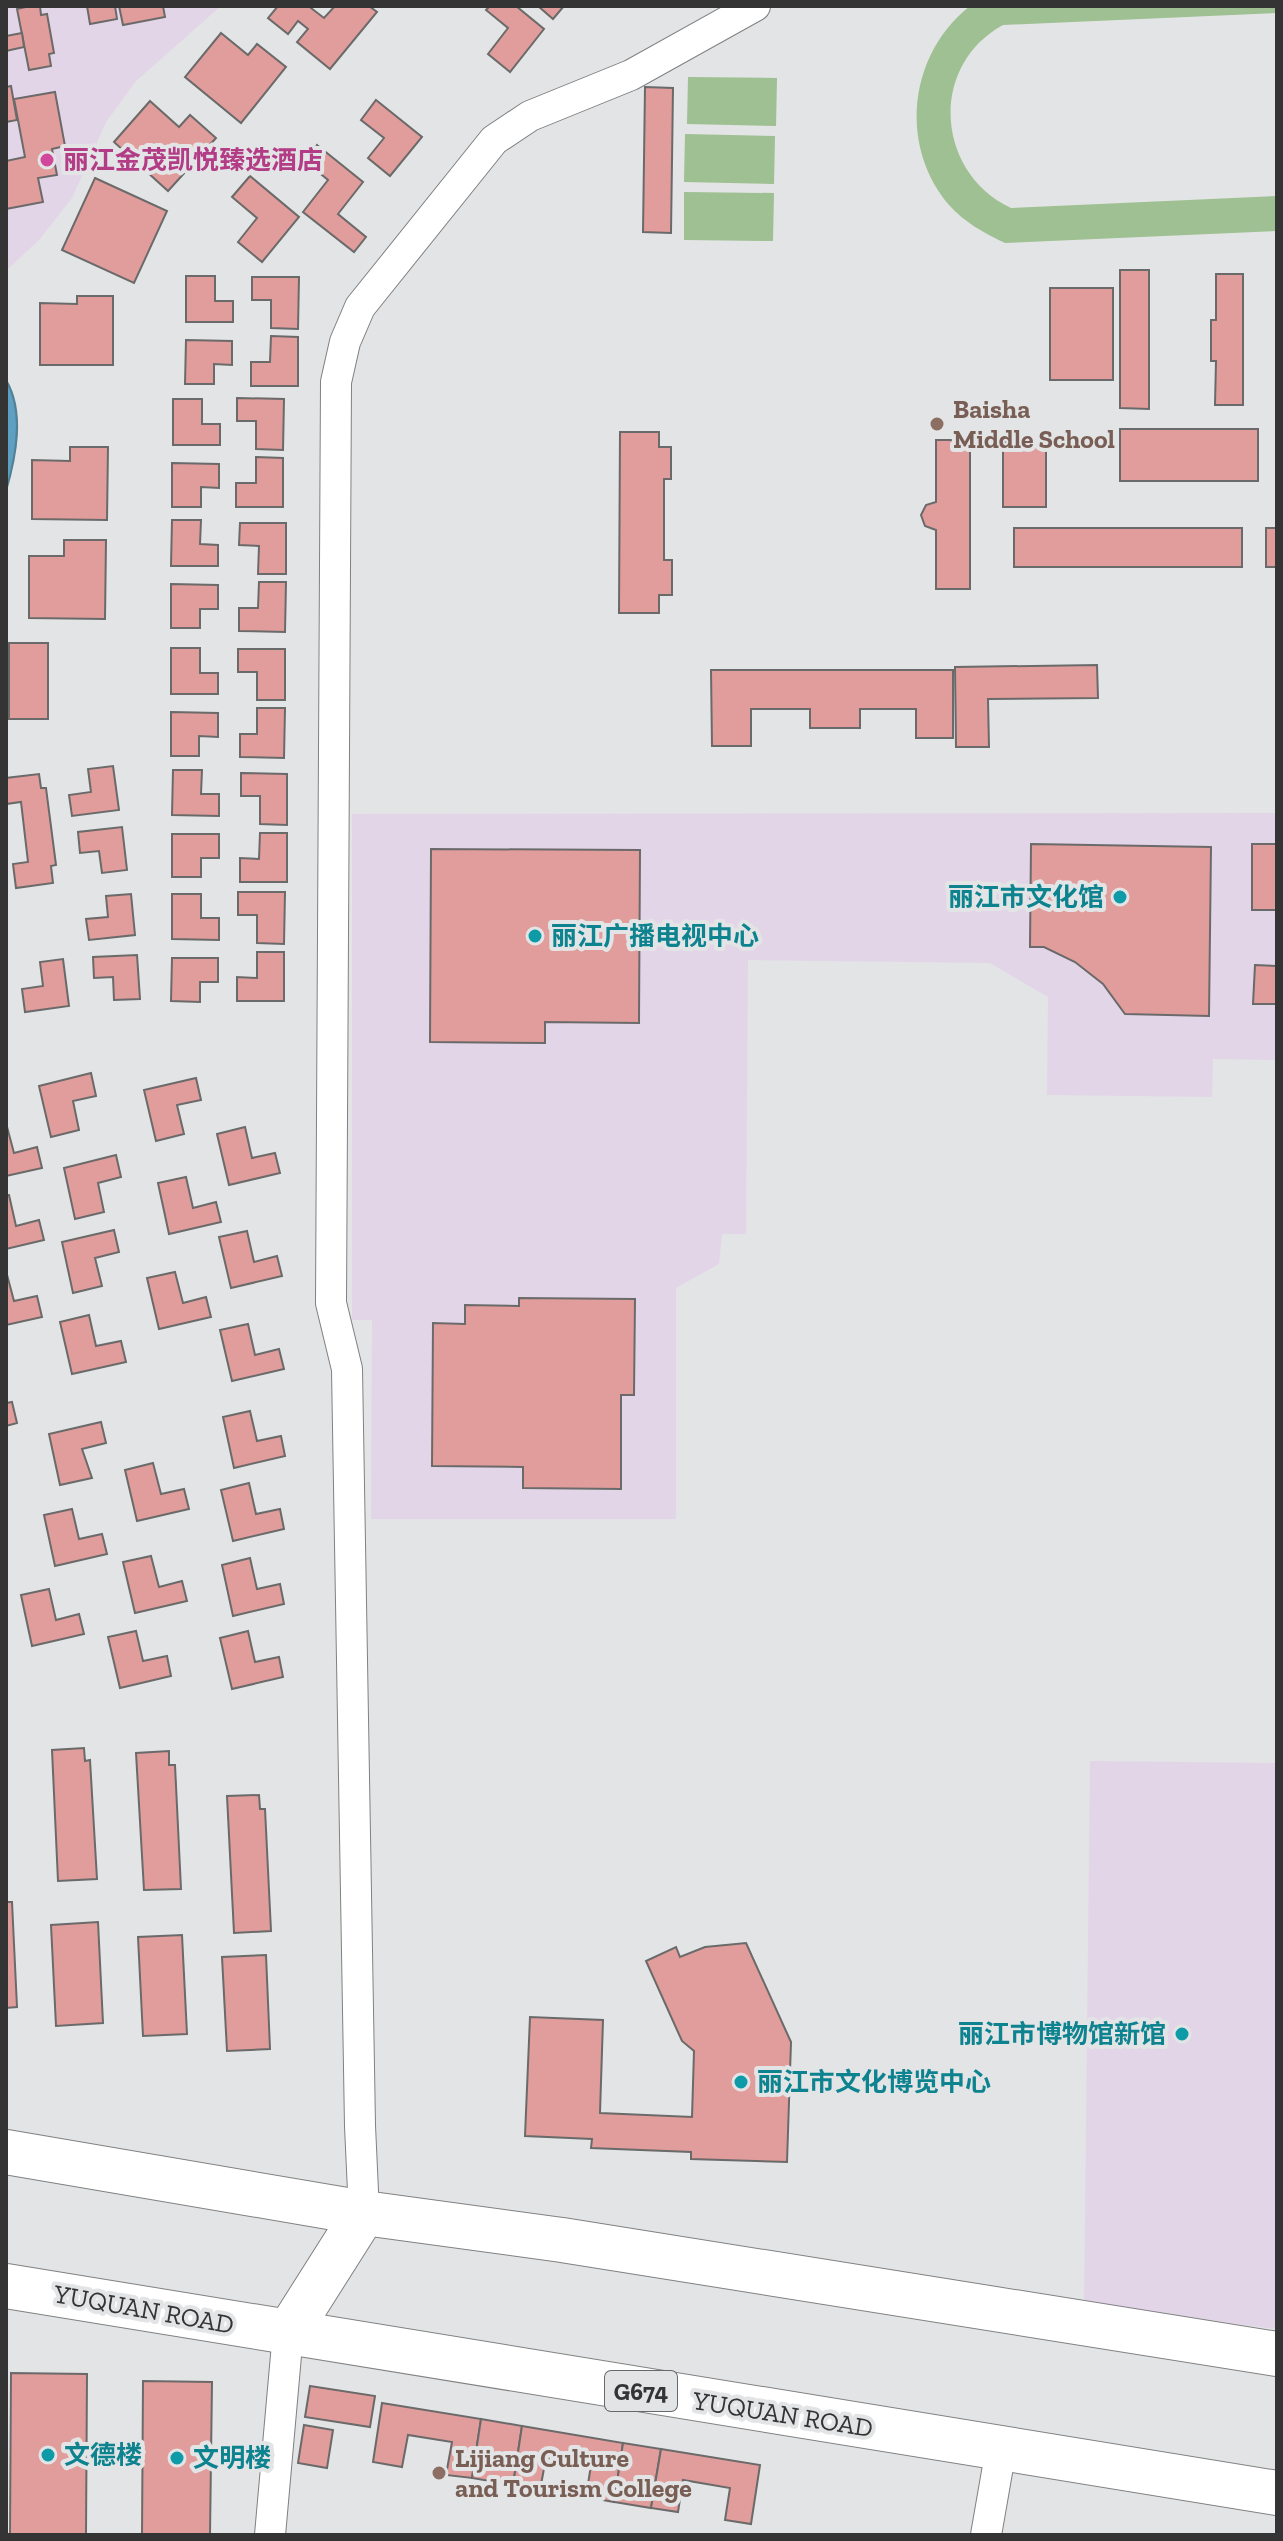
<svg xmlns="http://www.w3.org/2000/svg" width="1283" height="2541" font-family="'Zilla Slab','Noto Sans SC',serif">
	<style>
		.commercial { fill: #e3d5e8 }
		.green { fill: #9ec092 }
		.water { fill: #5ea0c1; stroke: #518097; stroke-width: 2 }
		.building { fill: #e19d9b; stroke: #6b6a6a; stroke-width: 2 }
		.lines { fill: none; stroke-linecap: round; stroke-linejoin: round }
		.minor-casing { stroke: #808182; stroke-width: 32 }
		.highway-casing { stroke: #808182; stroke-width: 46 }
		.minor { stroke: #fff; stroke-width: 30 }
		.highway { stroke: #fff; stroke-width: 44 }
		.hotel-dot { fill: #d1479c; stroke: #e3e4e5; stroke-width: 3 }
		.education-dot { fill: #8d6e63; stroke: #e3e4e5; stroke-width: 3 }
		.culture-dot { fill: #0f9aa8; stroke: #e3e4e5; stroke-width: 3 }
		.labels { text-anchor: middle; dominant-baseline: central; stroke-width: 8; stroke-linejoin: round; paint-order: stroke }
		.shield { fill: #e3e4e5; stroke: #68696a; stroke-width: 2 }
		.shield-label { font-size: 24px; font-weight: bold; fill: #343435 }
		.hotel-label { font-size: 26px; font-weight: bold; fill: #b23c85; stroke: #e3e4e5; text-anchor: start }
		.education-label { font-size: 26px; font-weight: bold; fill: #785e54; stroke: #e3e4e5; text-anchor: start }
		.culture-label { font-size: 26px; font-weight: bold; fill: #0d838f; stroke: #e3e4e5; text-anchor: start }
		.street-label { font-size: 26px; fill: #343435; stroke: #e3e4e5 }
	</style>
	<rect width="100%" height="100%" fill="#e3e4e5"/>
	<g class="commercial">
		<polygon points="6,6 221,6 136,81 106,122 72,198 39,240 9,268 6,268"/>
		<polygon points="1277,813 1277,1060 1213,1059 1212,1097 1047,1095 1048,997 990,963 748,960 746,1234 722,1234 719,1264 676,1288 676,1519 371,1519 372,1320 352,1320 352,814"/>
		<polygon points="1090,1761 1277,1763 1277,2329 1084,2305"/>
	</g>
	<g class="green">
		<path d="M 970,6 L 1277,6 L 1277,13 L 1003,25 C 928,66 936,173 1011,208 L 1277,196 L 1277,231 L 1005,243 C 984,233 964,222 949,205 C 898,145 909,54 970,6 Z"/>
		<polygon points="688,77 777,78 776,126 687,124"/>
		<polygon points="685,134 775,136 774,184 684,182"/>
		<polygon points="684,192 774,193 773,241 684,240"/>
	</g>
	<path class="water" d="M 6,380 C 25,412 16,457 6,491 Z"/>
	<g class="building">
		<polygon points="30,6 40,6 41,15 47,14 54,53 49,54 51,66 29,70 17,9"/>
		<polygon points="87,6 115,6 117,19 90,24"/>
		<polygon points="119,6 163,6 165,17 123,25"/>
		<polygon points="278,6 312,6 311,8 324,18 335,6 369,6 377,12 330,69 297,42 308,29 298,21 288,34 268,18"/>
		<polygon points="490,6 516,6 544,29 510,72 488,54 508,28 486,10"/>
		<polygon points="538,6 564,6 553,19"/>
		<polygon points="22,33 24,47 6,51 6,36"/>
		<polygon points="221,33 248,55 257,44 286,67 241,123 185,77"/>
		<polygon points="11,86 17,120 6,122 6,87"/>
		<polygon points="645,87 673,88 671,233 643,232"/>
		<polygon points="55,92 65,146 52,149 57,175 38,178 43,202 6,209 6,161 25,157 14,99"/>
		<polygon points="376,100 422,137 390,176 368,158 384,138 361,120"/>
		<polygon points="150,101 179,127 190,115 216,138 168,191 114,142"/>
		<polygon points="317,145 363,182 338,214 366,237 354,252 303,212 328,180 305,161"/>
		<polygon points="250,176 299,217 262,262 238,242 257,218 232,197"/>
		<polygon points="95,178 167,211 134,283 62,250"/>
		<polygon points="1120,270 1149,270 1149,409 1120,408"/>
		<polygon points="1216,274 1243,274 1243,405 1215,405 1216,361 1211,361 1211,320 1216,320"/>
		<polygon points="186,276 215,276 215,301 233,301 233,322 186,322"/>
		<polygon points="252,277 299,277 298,329 271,328 271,300 252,300"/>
		<rect x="1050" y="288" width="63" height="92"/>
		<polygon points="77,296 113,296 113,365 40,365 40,303 77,304"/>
		<polygon points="271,336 298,337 298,386 251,386 251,362 270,362"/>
		<polygon points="186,340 232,341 232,365 214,364 214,384 185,384"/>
		<polygon points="237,398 284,399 283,450 256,449 256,421 237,421"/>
		<polygon points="173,399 202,399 202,424 220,424 220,445 173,445"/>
		<rect x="1120" y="429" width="138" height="52"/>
		<polygon points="620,432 659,432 659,447 671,447 671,479 664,479 664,560 672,560 672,595 659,595 659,613 619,613"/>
		<polygon points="936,440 970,440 970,589 936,589 936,530 925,526 921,515 926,505 936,502"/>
		<rect x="1003" y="442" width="43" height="65"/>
		<polygon points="70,447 108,447 107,520 32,519 32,460 70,461"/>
		<polygon points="256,457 283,458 283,507 236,507 236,483 256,483"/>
		<polygon points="172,463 219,464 219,488 201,487 201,507 172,507"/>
		<polygon points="172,520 201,520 200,544 218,545 218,566 171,566"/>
		<polygon points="240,523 286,523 286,574 258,574 259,546 239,545"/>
		<rect x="1014" y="528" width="228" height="39"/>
		<rect x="1266" y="528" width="11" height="39"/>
		<polygon points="64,540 106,540 105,619 29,618 29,556 64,556"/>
		<polygon points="259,582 286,582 285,632 239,631 239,608 258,608"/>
		<polygon points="171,584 218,585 218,609 200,609 200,628 171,628"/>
		<rect x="9" y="643" width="39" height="76"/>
		<polygon points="171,648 200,648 200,673 218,673 218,694 171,694"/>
		<polygon points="238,649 285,649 285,700 257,700 257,672 238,672"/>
		<polygon points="1097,665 1098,698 988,699 989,747 956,747 955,667"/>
		<polygon points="711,670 953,670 953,738 916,738 916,709 860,709 860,728 810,728 810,709 751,709 751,746 712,746"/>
		<polygon points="257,708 285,708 284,758 240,757 240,734 257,734"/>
		<polygon points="171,712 218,713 218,737 199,736 199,756 171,756"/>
		<polygon points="113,766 119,810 72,816 69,795 91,792 88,769"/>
		<polygon points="173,770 202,770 201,794 219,794 219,816 172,815"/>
		<polygon points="241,773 287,774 287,825 260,824 260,796 241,796"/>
		<polygon points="39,774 41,788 46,788 56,865 51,866 53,883 16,888 13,864 28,862 21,802 6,804 6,778"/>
		<polygon points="122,827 127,870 102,873 99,851 80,853 78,832"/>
		<polygon points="260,833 287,833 287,882 240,882 240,858 259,859"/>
		<polygon points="172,834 219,834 219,858 201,858 201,877 172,877"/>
		<polygon points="1031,844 1211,847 1209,1016 1125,1014 1103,984 1075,962 1044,947 1030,947"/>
		<rect x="1252" y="844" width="25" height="66"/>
		<polygon points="431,849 640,850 639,1023 545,1022 545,1043 430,1042"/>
		<polygon points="238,892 285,892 284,944 257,943 257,915 238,915"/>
		<polygon points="131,894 135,935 89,940 86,919 108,917 106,896"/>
		<polygon points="172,894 201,894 201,918 219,918 219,940 172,939"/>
		<polygon points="257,952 284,952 284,1001 237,1001 237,977 257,978"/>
		<polygon points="137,955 140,999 114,1000 113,977 94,978 93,957"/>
		<polygon points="172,958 218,958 218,982 200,982 200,1002 171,1001"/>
		<polygon points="63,959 69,1006 25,1012 22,989 43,986 40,962"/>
		<polygon points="1255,965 1277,966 1277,1004 1253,1004"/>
		<polygon points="91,1073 96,1096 73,1101 79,1130 51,1137 39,1086"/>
		<polygon points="196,1078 201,1100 177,1105 184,1134 156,1141 144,1090"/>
		<polygon points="6,1123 14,1153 37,1147 42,1168 6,1176"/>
		<polygon points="245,1127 252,1158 275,1153 280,1173 229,1185 217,1134"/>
		<polygon points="116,1155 121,1177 98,1183 104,1212 75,1219 64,1168"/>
		<polygon points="186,1177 193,1208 216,1202 221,1222 169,1234 158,1183"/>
		<polygon points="9,1195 16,1226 39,1220 44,1240 6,1249 6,1196"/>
		<polygon points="114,1230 119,1252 95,1258 102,1286 73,1293 62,1242"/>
		<polygon points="247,1231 254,1262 277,1256 282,1276 231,1288 219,1237"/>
		<polygon points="6,1271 14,1301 37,1296 42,1317 6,1325"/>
		<polygon points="175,1272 183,1303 206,1297 211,1317 159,1329 147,1278"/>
		<polygon points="519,1298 635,1299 634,1395 621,1395 621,1489 523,1488 523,1467 432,1466 433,1323 465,1324 465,1305 519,1306"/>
		<polygon points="89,1315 96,1346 121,1341 126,1362 72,1374 60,1322"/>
		<polygon points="248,1324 255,1355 279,1349 284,1369 232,1381 220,1330"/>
		<polygon points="12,1402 17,1423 6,1426 6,1403"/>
		<polygon points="250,1411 257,1441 281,1436 285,1456 234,1468 223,1417"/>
		<polygon points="101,1422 106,1443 82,1449 92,1478 60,1485 49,1434"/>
		<polygon points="153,1463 161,1494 184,1489 189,1509 137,1521 125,1470"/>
		<polygon points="249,1483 256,1514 280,1509 284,1529 233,1541 221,1490"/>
		<polygon points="72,1509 79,1539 102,1534 107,1554 55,1566 44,1515"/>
		<polygon points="151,1556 159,1587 182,1581 187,1601 135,1613 123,1562"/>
		<polygon points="250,1558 257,1589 280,1584 284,1604 233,1616 222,1565"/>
		<polygon points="49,1589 56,1620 79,1614 84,1634 32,1646 21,1595"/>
		<polygon points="136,1631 143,1661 167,1656 171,1676 120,1688 108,1637"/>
		<polygon points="248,1631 255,1662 279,1657 283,1677 232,1689 220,1638"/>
		<polygon points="84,1748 85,1761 90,1760 97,1879 58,1881 52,1750"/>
		<polygon points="169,1751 169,1765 175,1765 181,1889 144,1890 136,1753"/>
		<polygon points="259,1795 260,1809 265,1809 271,1931 234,1933 227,1796"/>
		<polygon points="6,1902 12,1902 17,2007 6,2008"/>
		<polygon points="98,1922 103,2023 56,2026 51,1925"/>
		<polygon points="182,1935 187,2034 143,2036 138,1937"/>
		<polygon points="746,1943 791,2042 787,2162 691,2159 691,2152 591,2148 592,2139 525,2136 530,2017 603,2020 600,2113 692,2117 694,2051 682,2041 646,1961 676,1947 680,1957 705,1947"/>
		<polygon points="266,1955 270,2049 227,2051 222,1957"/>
		<polygon points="11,2373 87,2374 86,2535 10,2535"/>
		<polygon points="143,2381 212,2382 210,2535 142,2535"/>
		<polygon points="310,2386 375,2396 370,2427 305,2417"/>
		<polygon points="382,2403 481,2419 472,2478 446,2475 452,2442 408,2435 402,2467 373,2462"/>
		<polygon points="481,2419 522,2426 513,2485 472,2478"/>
		<polygon points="304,2425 333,2430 327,2468 298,2463"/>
		<polygon points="522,2426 623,2443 614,2502 586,2497 591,2465 546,2458 540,2490 513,2485"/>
		<polygon points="623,2443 661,2449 651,2508 614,2502"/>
		<polygon points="661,2449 760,2465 751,2524 725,2520 730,2488 683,2480 678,2512 651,2508"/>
	</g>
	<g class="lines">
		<defs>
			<g id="minor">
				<polyline points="364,2213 360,2126 347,1369 331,1303 336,382 345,342 360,307 494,140 530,116 631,75 755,6"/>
				<polyline points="270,2535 288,2333"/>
				<polyline points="986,2535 1001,2449"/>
			</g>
			<g id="highway">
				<polyline points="6,2152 364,2213 562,2240 1277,2354"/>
				<polyline points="6,2286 1277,2493"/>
				<polyline points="288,2333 364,2213"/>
			</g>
		</defs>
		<use href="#minor" class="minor-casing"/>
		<use href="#highway" class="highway-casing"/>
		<use href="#minor" class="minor"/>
		<use href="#highway" class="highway"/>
	</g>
	<circle class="hotel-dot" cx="47" cy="160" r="8"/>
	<g class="education-dot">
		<circle cx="937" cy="424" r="8"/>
		<circle cx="439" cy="2473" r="8"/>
	</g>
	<g class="culture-dot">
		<circle cx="1120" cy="897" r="8"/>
		<circle cx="535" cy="936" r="8"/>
		<circle cx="1182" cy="2034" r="8"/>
		<circle cx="741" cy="2082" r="8"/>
		<circle cx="48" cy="2455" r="8"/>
		<circle cx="177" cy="2458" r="8"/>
	</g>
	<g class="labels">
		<rect class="shield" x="605" y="2371" width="72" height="40" rx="6"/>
		<g class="shield-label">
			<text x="641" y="2391">G674</text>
		</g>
		<g class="hotel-label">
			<text x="63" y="160">丽江金茂凯悦臻选酒店</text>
		</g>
		<g class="education-label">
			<text x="953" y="409">Baisha<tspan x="953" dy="30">Middle School</tspan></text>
			<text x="455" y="2458">Lijiang Culture<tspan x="455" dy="30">and Tourism College</tspan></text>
		</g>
		<g class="culture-label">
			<text x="1104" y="897" text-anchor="end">丽江市文化馆</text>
			<text x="551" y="936">丽江广播电视中心</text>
			<text x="1166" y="2034" text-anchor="end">丽江市博物馆新馆</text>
			<text x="757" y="2082">丽江市文化博览中心</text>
			<text x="64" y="2455">文德楼</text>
			<text x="193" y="2458">文明楼</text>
		</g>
		<g class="street-label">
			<text transform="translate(144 2309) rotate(10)">YUQUAN ROAD</text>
			<text transform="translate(783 2414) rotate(9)">YUQUAN ROAD</text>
		</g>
	</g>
	<rect width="1283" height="2541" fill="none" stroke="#343435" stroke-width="16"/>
</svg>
